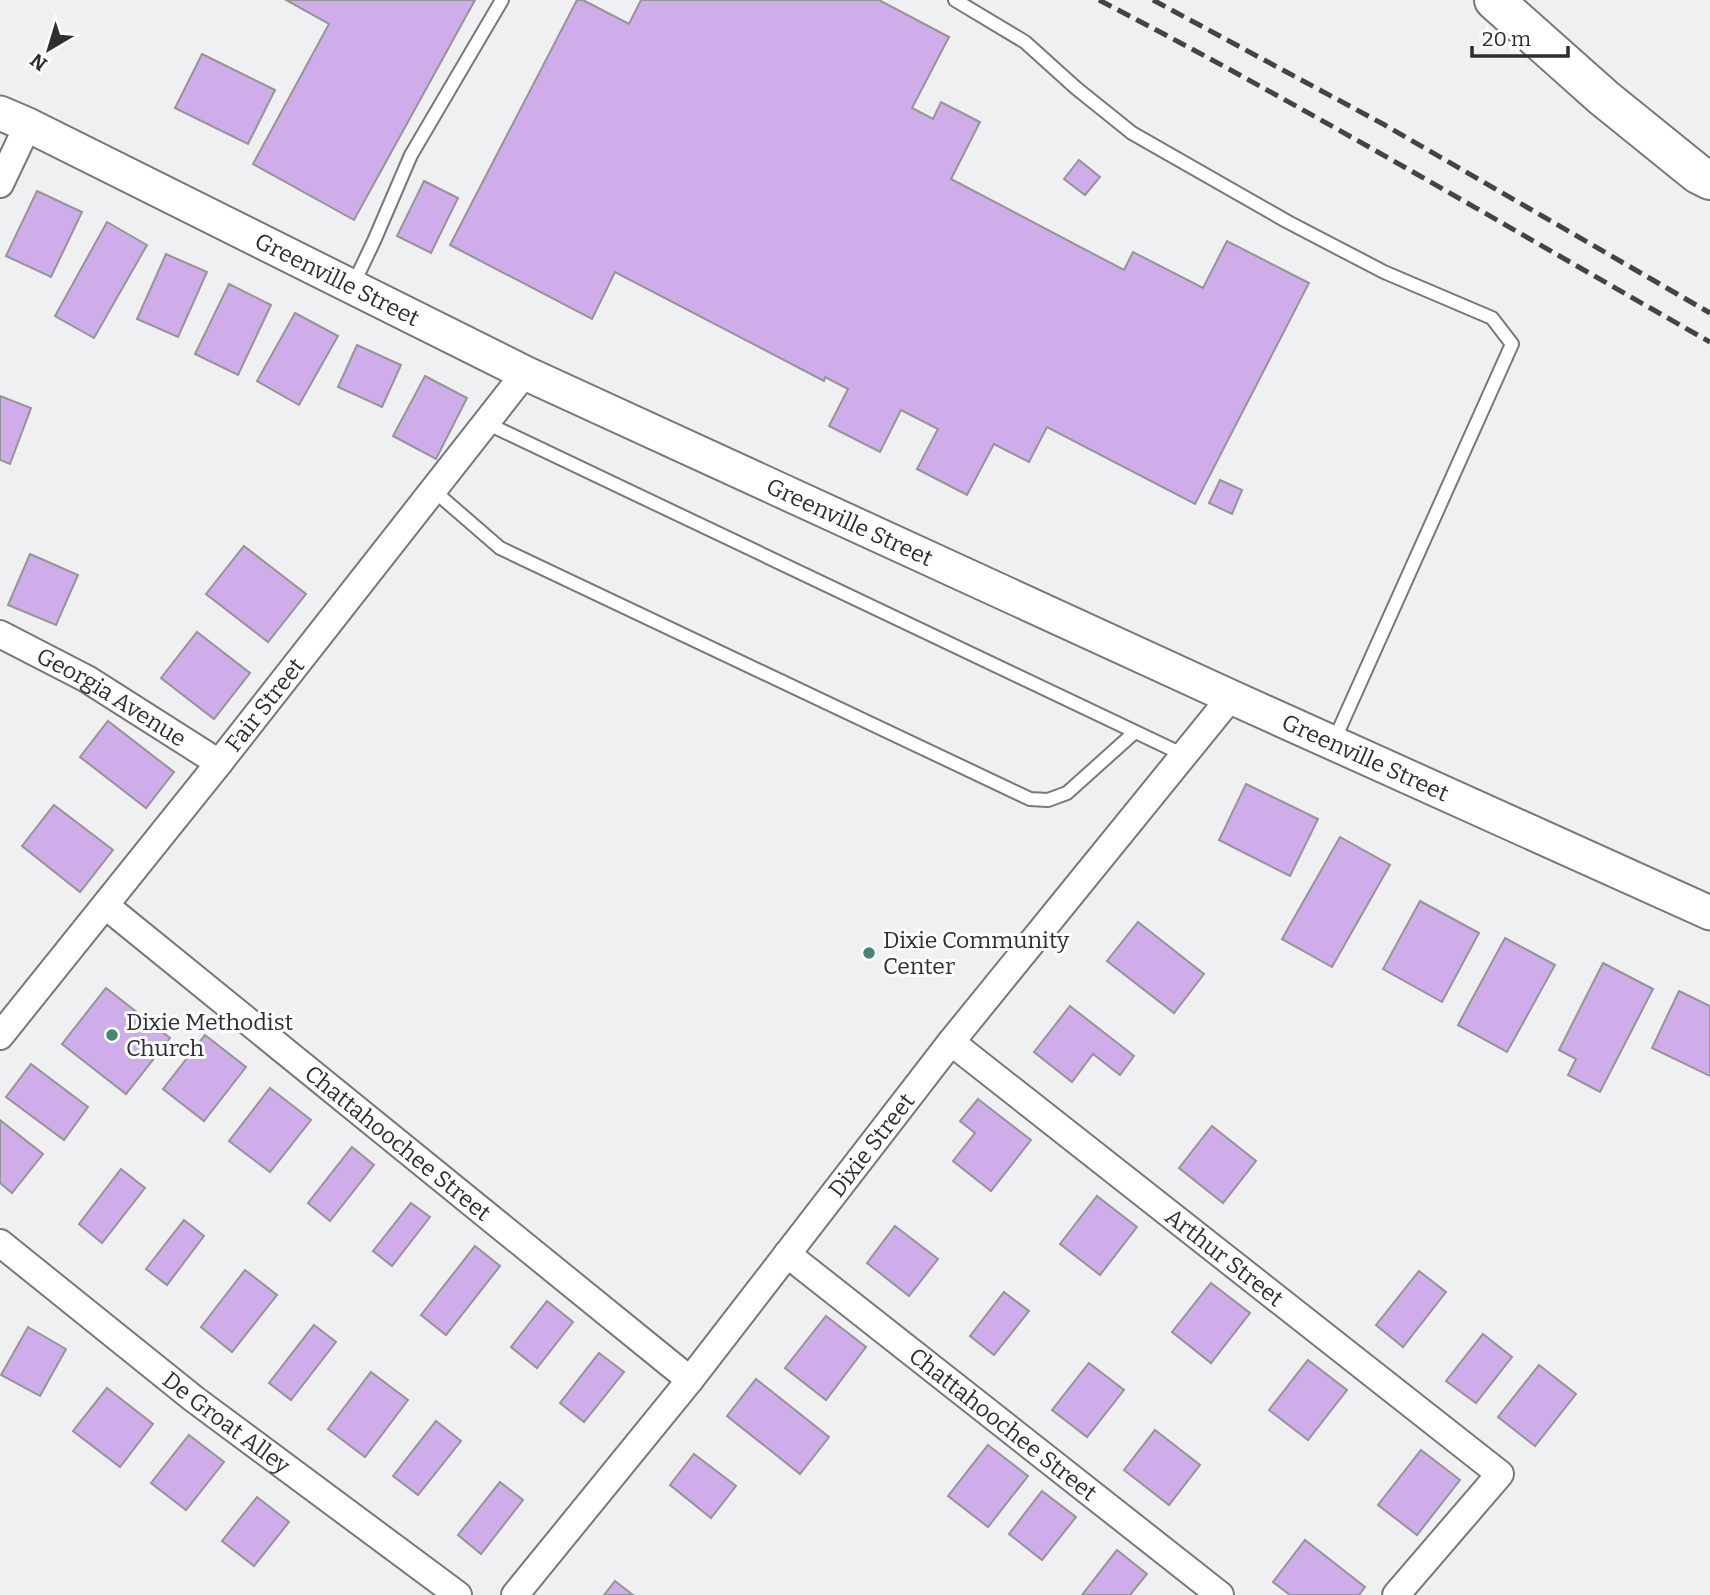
<svg xmlns="http://www.w3.org/2000/svg" width="1710" height="1595" font-family="Bitter,serif">
	<style>
		.building { fill: #cfacea; stroke: #959596; stroke-width: 2 }
		.lines { fill: none; stroke-linecap: round; stroke-linejoin: round }
		.service-casing { stroke: #78787a; stroke-width: 16 }
		.minor-casing { stroke: #78787a; stroke-width: 30 }
		.tertiary-casing { stroke: #78787a; stroke-width: 37 }
		.trunk-casing { stroke: #78787a; stroke-width: 42 }
		.service { stroke: #fff; stroke-width: 12 }
		.minor { stroke: #fff; stroke-width: 26 }
		.tertiary { stroke: #fff; stroke-width: 33 }
		.trunk { stroke: #fff; stroke-width: 38 }
		.rail { stroke: #444445; stroke-width: 5; stroke-dasharray: 14 7; stroke-linecap: butt }
		.poi-dot { fill: #448575; stroke: #fdfeff; stroke-width: 2.5 }
		.labels { text-anchor: middle; dominant-baseline: central; stroke-width: 6; stroke-linejoin: round; paint-order: stroke }
		.street-label { font-size: 23px; fill: #2e2e2f; stroke: #fdfeff }
		.poi-label { font-size: 23px; fill: #2e2e2f; stroke: #fdfeff; text-anchor: start }
	</style>
	<rect width="100%" height="100%" fill="#f0f0f2"/>
	<g class="building">
		<polygon points="286,0 475,0 354,220 253,164 329,24"/>
		<polygon points="577,0 583,0 629,24 641,0 879,0 949,37 912,108 933,119 941,102 980,122 951,179 1124,270 1133,252 1203,288 1227,241 1309,283 1195,504 1047,427 1029,462 994,444 967,495 917,469 938,429 901,410 880,452 829,426 848,389 825,377 824,381 615,272 592,319 450,245"/>
		<polygon points="202,54 275,90 248,144 175,108"/>
		<polygon points="1079,160 1100,177 1085,195 1064,179"/>
		<polygon points="424,181 458,198 431,253 397,236"/>
		<polygon points="37,191 82,212 51,277 6,256"/>
		<polygon points="107,222 147,245 94,338 55,316"/>
		<polygon points="166,254 207,272 178,337 137,319"/>
		<polygon points="229,284 271,305 238,375 195,354"/>
		<polygon points="295,313 338,336 299,405 257,381"/>
		<polygon points="357,345 401,365 382,407 338,387"/>
		<polygon points="425,376 467,398 436,459 393,436"/>
		<polygon points="0,396 31,408 10,464 0,460"/>
		<polygon points="1220,480 1242,490 1232,514 1209,503"/>
		<polygon points="244,546 306,594 268,642 206,594"/>
		<polygon points="30,554 78,575 56,625 8,605"/>
		<polygon points="197,632 250,673 214,719 161,678"/>
		<polygon points="108,721 174,772 146,808 80,757"/>
		<polygon points="1246,784 1318,819 1290,876 1219,840"/>
		<polygon points="54,805 113,850 80,892 22,846"/>
		<polygon points="1340,837 1390,865 1332,967 1282,939"/>
		<polygon points="1420,901 1479,933 1442,1002 1383,969"/>
		<polygon points="1138,922 1204,974 1174,1013 1107,961"/>
		<polygon points="1505,938 1555,965 1507,1052 1458,1025"/>
		<polygon points="1603,963 1653,989 1600,1092 1568,1075 1576,1059 1559,1050"/>
		<polygon points="106,988 170,1038 126,1094 62,1044"/>
		<polygon points="1679,991 1710,1006 1710,1076 1652,1048"/>
		<polygon points="1070,1006 1134,1056 1120,1075 1093,1054 1072,1082 1034,1052"/>
		<polygon points="205,1035 246,1067 204,1121 163,1089"/>
		<polygon points="31,1064 88,1107 64,1140 6,1097"/>
		<polygon points="270,1088 311,1120 270,1172 229,1141"/>
		<polygon points="978,1099 1031,1140 991,1191 953,1161 975,1133 960,1121"/>
		<polygon points="0,1120 43,1154 12,1193 0,1183"/>
		<polygon points="1212,1126 1256,1161 1223,1203 1179,1168"/>
		<polygon points="352,1147 374,1165 330,1221 308,1203"/>
		<polygon points="121,1169 145,1188 102,1243 79,1224"/>
		<polygon points="1097,1196 1137,1227 1100,1275 1060,1244"/>
		<polygon points="411,1203 430,1217 392,1266 373,1251"/>
		<polygon points="184,1220 204,1236 167,1285 146,1269"/>
		<polygon points="895,1226 938,1259 909,1296 867,1263"/>
		<polygon points="475,1246 500,1266 446,1335 421,1315"/>
		<polygon points="245,1270 277,1295 232,1352 201,1327"/>
		<polygon points="1419,1271 1446,1292 1403,1347 1376,1325"/>
		<polygon points="1211,1283 1250,1313 1211,1363 1172,1332"/>
		<polygon points="1004,1292 1029,1311 994,1355 970,1336"/>
		<polygon points="547,1301 573,1322 537,1368 511,1347"/>
		<polygon points="826,1316 866,1347 826,1400 785,1368"/>
		<polygon points="314,1325 336,1342 291,1400 269,1383"/>
		<polygon points="28,1327 66,1349 40,1396 1,1375"/>
		<polygon points="1483,1334 1512,1357 1476,1403 1446,1381"/>
		<polygon points="599,1353 624,1372 584,1422 560,1403"/>
		<polygon points="1308,1360 1347,1390 1308,1440 1269,1410"/>
		<polygon points="1089,1363 1124,1390 1087,1437 1052,1410"/>
		<polygon points="1539,1365 1576,1394 1535,1446 1498,1417"/>
		<polygon points="371,1372 408,1400 365,1457 328,1429"/>
		<polygon points="756,1379 829,1437 800,1474 727,1416"/>
		<polygon points="107,1388 153,1424 120,1467 73,1431"/>
		<polygon points="436,1421 461,1441 418,1495 393,1476"/>
		<polygon points="1155,1430 1200,1465 1169,1505 1124,1470"/>
		<polygon points="189,1435 224,1462 186,1510 151,1483"/>
		<polygon points="988,1445 1028,1476 988,1527 948,1496"/>
		<polygon points="1421,1450 1460,1480 1417,1535 1378,1505"/>
		<polygon points="694,1454 736,1486 711,1518 670,1485"/>
		<polygon points="500,1482 523,1500 481,1554 458,1535"/>
		<polygon points="1042,1491 1076,1517 1042,1560 1009,1534"/>
		<polygon points="257,1497 289,1522 254,1566 222,1541"/>
		<polygon points="1305,1540 1365,1587 1359,1595 1290,1595 1273,1582"/>
		<polygon points="1117,1550 1147,1574 1130,1595 1082,1595"/>
		<polygon points="615,1581 633,1595 604,1595"/>
	</g>
	<g class="lines">
		<defs>
			<g id="service">
				<polyline points="955,0 1025,42 1076,88 1132,133 1288,222 1384,272 1492,318 1512,344 1333,743"/>
				<polyline points="353,285 374,241 411,155 502,0"/>
				<polyline points="486,423 1184,755"/>
				<polyline points="433,490 500,548 1030,799 1048,800 1067,793 1135,732"/>
			</g>
			<g id="minor">
				<polyline points="0,184 28,125"/>
				<path id="s1" d="M 0,634 L 87,679 L 219,763"/>
				<path id="s2" d="M 106,906 L 690,1380"/>
				<path id="s3" d="M 0,1036 L 219,763 L 525,373"/>
				<path id="s4" d="M 951,1042 L 1500,1474 L 1396,1595"/>
				<path id="s5" d="M 0,1243 L 194,1399 L 458,1595"/>
				<path id="s6" d="M 787,1254 L 1220,1595"/>
				<path id="s7" d="M 515,1595 L 690,1380 L 951,1042 L 1231,697"/>
			</g>
			<g id="tertiary">
				<path id="s8" d="M 0,113 L 28,125 L 525,373 L 1231,697 L 1710,913"/>
			</g>
			<polyline id="trunk" points="1494,0 1604,98 1698,174 1710,180"/>
		</defs>
		<use href="#service" class="service-casing"/>
		<use href="#minor" class="minor-casing"/>
		<use href="#tertiary" class="tertiary-casing"/>
		<use href="#trunk" class="trunk-casing"/>
		<use href="#service" class="service"/>
		<use href="#minor" class="minor"/>
		<use href="#tertiary" class="tertiary"/>
		<use href="#trunk" class="trunk"/>
		<g class="rail">
			<path d="M 1099,0 C 1306,107 1507,227 1710,342"/>
			<polyline points="1153,0 1383,124 1710,313"/>
		</g>
	</g>
	<g class="poi-dot">
		<circle cx="869" cy="953" r="7"/>
		<circle cx="112" cy="1035" r="7"/>
	</g>
	<g class="labels">
		<g class="street-label">
			<text stroke="none"><textPath href="#s8" startOffset="376">Greenville Street</textPath></text>
			<text stroke="none"><textPath href="#s8" startOffset="943">Greenville Street</textPath></text>
			<text stroke="none"><textPath href="#s1" startOffset="128">Georgia Avenue</textPath></text>
			<text stroke="none"><textPath href="#s3" startOffset="424">Fair Street</textPath></text>
			<text stroke="none"><textPath href="#s8" startOffset="1510">Greenville Street</textPath></text>
			<text stroke="none"><textPath href="#s2" startOffset="376">Chattahoochee Street</textPath></text>
			<text stroke="none"><textPath href="#s7" startOffset="574">Dixie Street</textPath></text>
			<text stroke="none"><textPath href="#s4" startOffset="348">Arthur Street</textPath></text>
			<text stroke="none"><textPath href="#s5" startOffset="289">De Groat Alley</textPath></text>
			<text stroke="none"><textPath href="#s6" startOffset="275">Chattahoochee Street</textPath></text>
		</g>
		<g class="poi-label">
			<text x="883" y="940">Dixie Community<tspan x="883" dy="26">Center</tspan></text>
			<text x="126" y="1022">Dixie Methodist<tspan x="126" dy="26">Church</tspan></text>
		</g>
	</g>
	<g transform="translate(49 49) rotate(218)" stroke="#fdfeff" stroke-width="5" paint-order="stroke">
	<path d="M0-5L12 26L0 18L-12 26Z" fill="#2e2e2f"/>
	<text y="-10" font-size="19" font-weight="bold" text-anchor="middle" fill="#2e2e2f">N</text>
	</g>
	<path d="M1472 46v10h96v-10" fill="none" stroke="#2e2e2f" stroke-width="3.5"/>
	<text x="1482" y="46" font-size="21" fill="#2e2e2f" stroke="#fdfeff" stroke-width="5" paint-order="stroke">20 m</text>
</svg>
